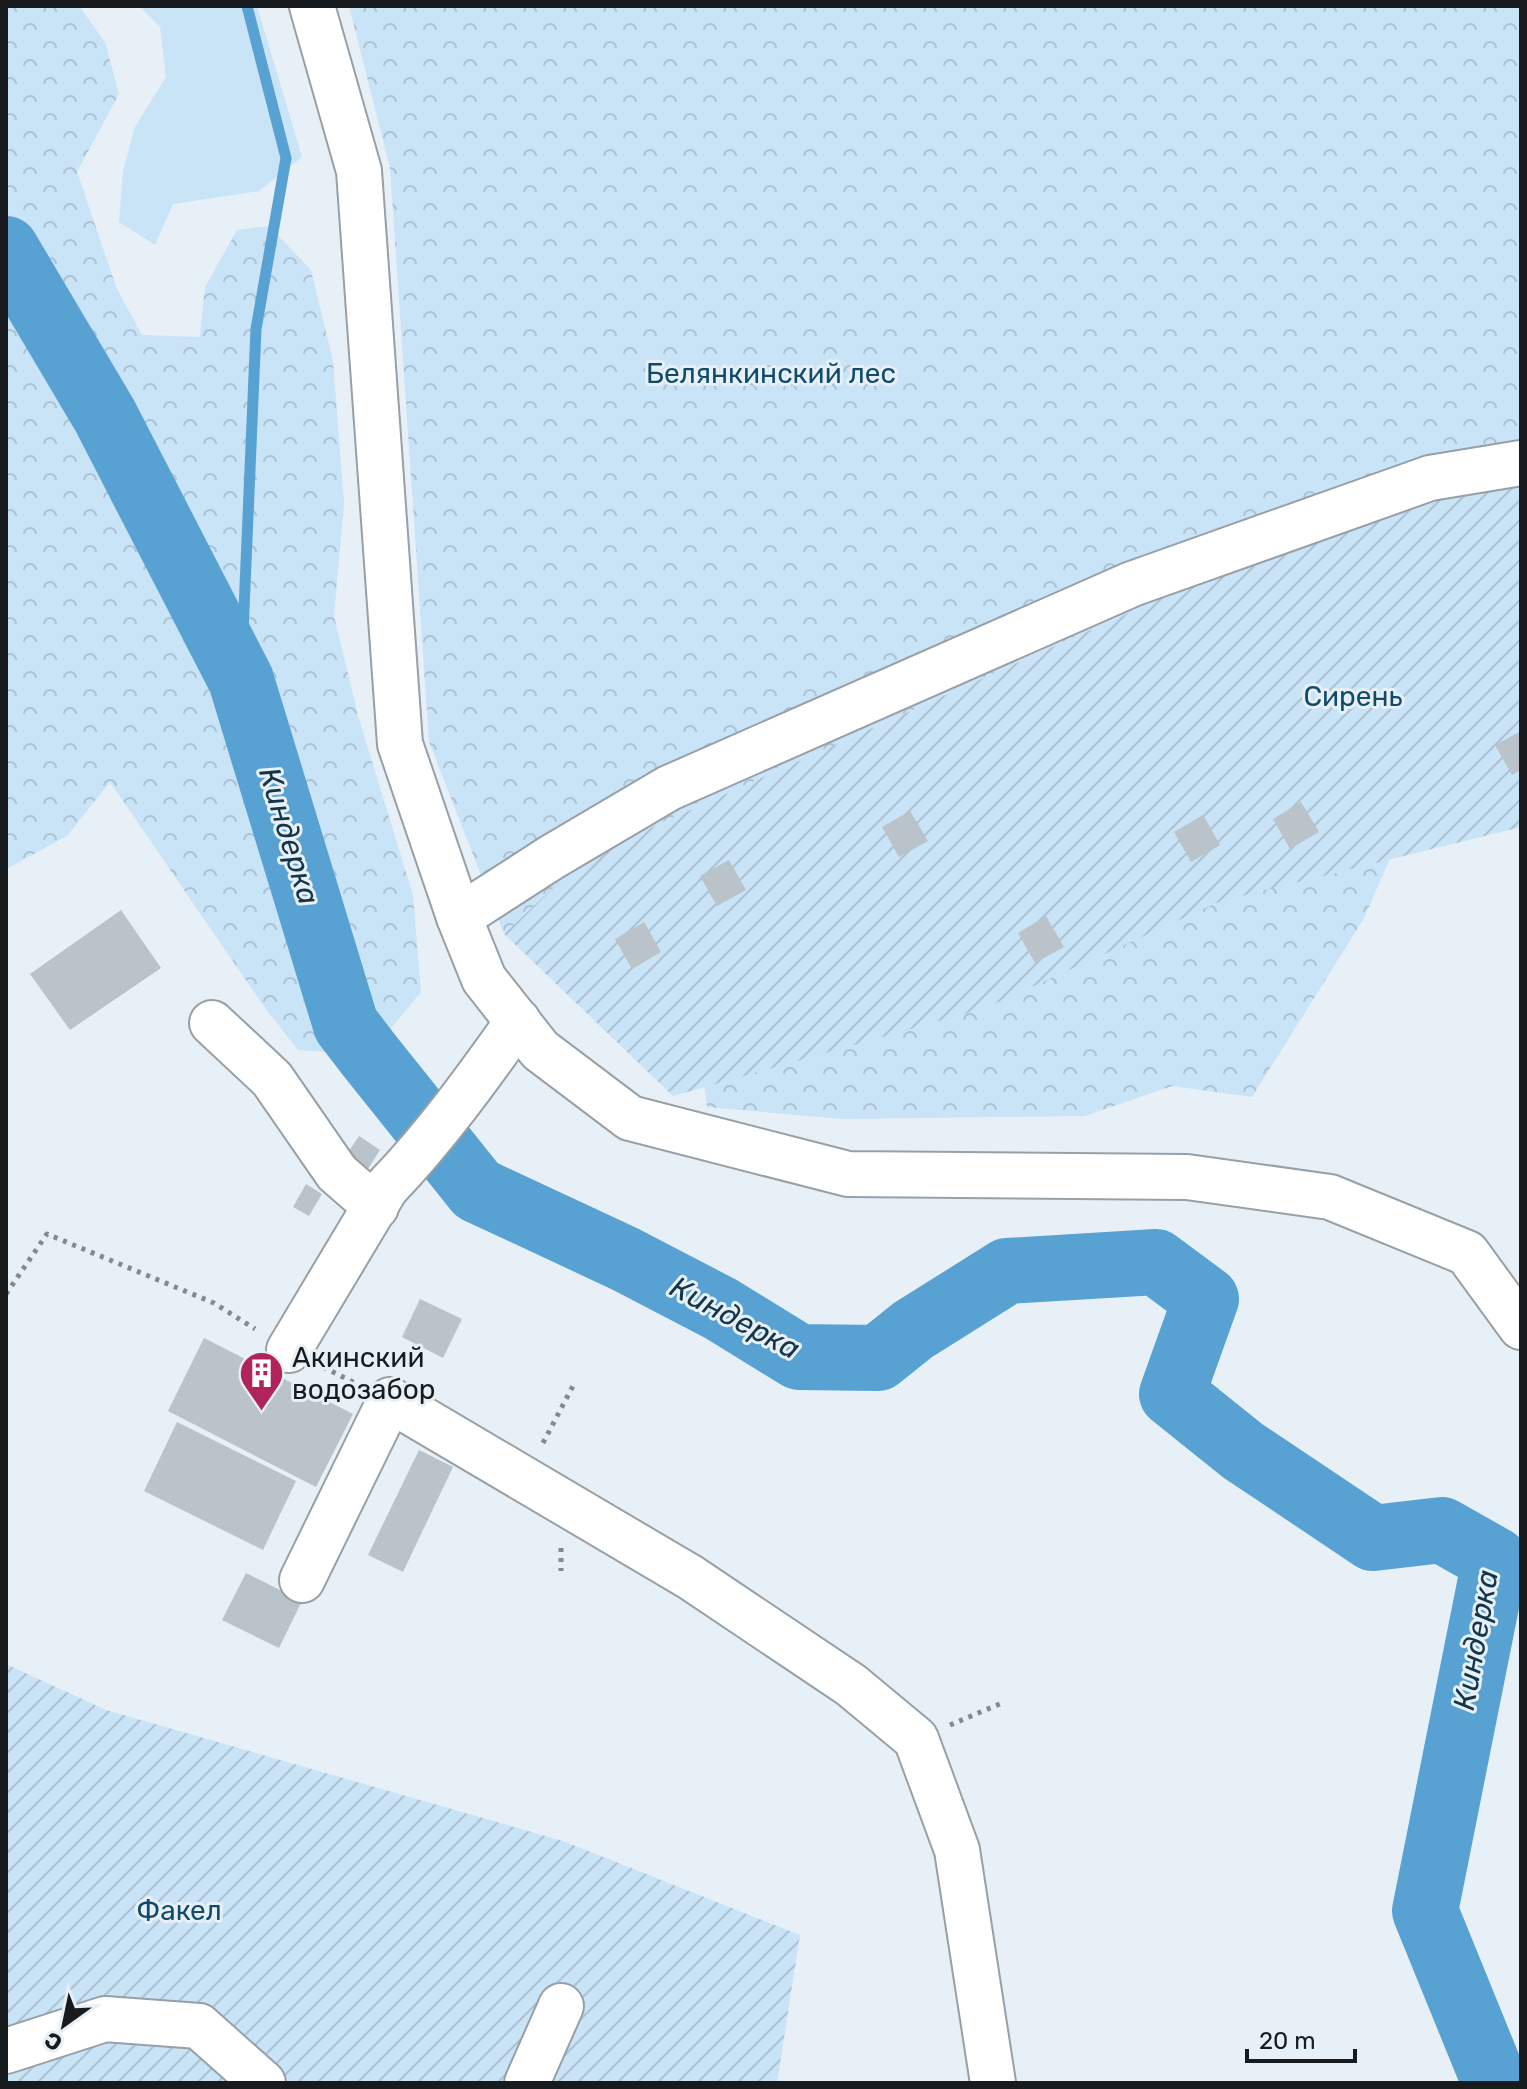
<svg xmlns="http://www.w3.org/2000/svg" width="1527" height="2089" font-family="Rubik,sans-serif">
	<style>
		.green { fill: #c9e3f7 }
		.forest { fill: url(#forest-crowns) }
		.garden { fill: url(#garden-furrows) }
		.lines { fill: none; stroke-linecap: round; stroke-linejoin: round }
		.stream { stroke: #58a2d3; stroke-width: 11 }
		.river { stroke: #58a2d3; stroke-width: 66 }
		.building { fill: #bac3c9 }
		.minor-casing { stroke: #98a0a7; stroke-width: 48 }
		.path { stroke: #83898e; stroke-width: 5; stroke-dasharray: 4 6; stroke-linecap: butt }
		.minor { stroke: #fff; stroke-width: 44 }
		.labels { text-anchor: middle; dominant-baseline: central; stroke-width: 6; stroke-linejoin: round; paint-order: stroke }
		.park-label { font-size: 28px; fill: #114b6c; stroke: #e7f0f7 }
		.poi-label { font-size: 28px; fill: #171b1d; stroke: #e7f0f7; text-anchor: start }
		.water-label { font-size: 30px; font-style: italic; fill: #143449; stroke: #e7f0f7 }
	</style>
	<defs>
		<pattern id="forest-crowns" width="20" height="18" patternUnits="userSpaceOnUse" patternTransform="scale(2)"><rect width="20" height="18" fill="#c9e3f7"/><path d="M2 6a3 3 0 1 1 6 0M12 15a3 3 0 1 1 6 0" fill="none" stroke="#acc2d3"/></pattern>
		<pattern id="garden-furrows" width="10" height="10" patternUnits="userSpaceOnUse" patternTransform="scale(2)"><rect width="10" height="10" fill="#c9e3f7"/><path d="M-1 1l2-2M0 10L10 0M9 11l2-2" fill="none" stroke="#acc2d3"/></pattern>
	</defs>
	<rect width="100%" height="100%" fill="#e7f0f7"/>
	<polygon class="green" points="139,6 257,6 302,157 259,191 173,204 155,245 119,222 123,171 135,127 166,77 160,27"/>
	<g class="forest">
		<polygon points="6,6 79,6 105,42 119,94 77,172 117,289 142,335 200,337 205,287 237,230 269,226 311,270 333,361 344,504 334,616 359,719 413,895 421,992 369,1055 298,1050 265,1008 110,782 67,836 6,869"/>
		<polygon points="349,6 1521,6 1521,436 586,857 504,934 429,742 390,168"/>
		<polygon points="1396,845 1363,920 1252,1097 1172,1086 1085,1116 842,1119 707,1107 700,1053"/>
	</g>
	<g class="garden">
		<polygon points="1521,436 1521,827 1221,901 985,1008 673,1096 504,934 586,857"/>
		<polygon points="6,1664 106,1710 563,1841 800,1935 777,2083 6,2083"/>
	</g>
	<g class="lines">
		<polyline class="stream" points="241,680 256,329 286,158 247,6"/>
		<polyline class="river" points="6,249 105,416 241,680 346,1025 369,1055 477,1190 625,1259 721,1309 799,1357 878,1358 913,1330 1007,1271 1156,1262 1206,1299 1172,1394 1243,1451 1373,1538 1442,1530 1495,1560 1425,1911 1495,2083"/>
	</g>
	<g class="building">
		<polygon points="1521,731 1521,770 1512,775 1495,745"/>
		<polygon points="1301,802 1319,832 1290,849 1273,819"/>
		<polygon points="910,811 928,841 899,857 882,827"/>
		<polygon points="1203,815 1220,845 1191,862 1174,832"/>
		<polygon points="729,860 746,890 717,906 700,876"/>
		<polygon points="121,910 161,968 70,1030 30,974"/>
		<polygon points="1046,916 1064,947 1035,963 1018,933"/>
		<polygon points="644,922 661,952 632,969 615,939"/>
		<polygon points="359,1136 380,1150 361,1180 339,1166"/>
		<polygon points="306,1184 322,1194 309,1216 293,1207"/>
		<polygon points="420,1299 462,1319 443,1358 402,1337"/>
		<polygon points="204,1338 353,1414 316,1487 168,1411"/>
		<polygon points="177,1422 296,1481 263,1550 144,1491"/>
		<polygon points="419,1450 453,1467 403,1572 368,1555"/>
		<polygon points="246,1573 302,1601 279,1648 222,1620"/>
	</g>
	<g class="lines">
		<defs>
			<g id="minor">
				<polyline points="312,6 359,171 400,744 459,917 484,979 540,1050 630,1118 848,1174 1187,1177 1330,1197 1467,1253 1521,1327"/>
				<polyline points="459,917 552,857 669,788 1132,584 1430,478 1521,463"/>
				<polyline points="212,1023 272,1079 337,1173 376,1207"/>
				<path d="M 289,1350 L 386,1188 C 435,1137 477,1079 518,1021"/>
				<polyline points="302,1580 390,1400 690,1577 851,1685 916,1739 957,1850 993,2083"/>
				<polyline points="6,2051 105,2019 199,2026 263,2083"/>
				<polyline points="527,2083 561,2006"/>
			</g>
		</defs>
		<use href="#minor" class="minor-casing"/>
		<g class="path">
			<polyline points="6,1294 47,1234 214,1303 255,1329"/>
			<polyline points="323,1367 357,1384"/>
			<polyline points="543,1443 575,1382"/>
			<polyline points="561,1548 561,1571"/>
			<polyline points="950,1725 1002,1703"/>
		</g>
		<use href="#minor" class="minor"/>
	</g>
	<defs>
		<symbol id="building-pin" viewBox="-11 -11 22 30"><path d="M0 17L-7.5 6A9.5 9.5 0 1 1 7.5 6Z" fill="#b1245b" stroke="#e7f0f7"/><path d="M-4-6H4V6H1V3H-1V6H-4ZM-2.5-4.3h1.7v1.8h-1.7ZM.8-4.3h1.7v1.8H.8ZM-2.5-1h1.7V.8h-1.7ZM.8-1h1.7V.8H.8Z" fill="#fff"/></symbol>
	</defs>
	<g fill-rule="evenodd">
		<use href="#building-pin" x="236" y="1348" width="51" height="69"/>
	</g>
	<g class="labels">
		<g class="park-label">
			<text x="771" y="373">Белянкинский лес</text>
			<text x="1353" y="696">Сирень</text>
			<text x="179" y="1910">Факел</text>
		</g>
		<g class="poi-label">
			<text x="292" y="1357">Акинский<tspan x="292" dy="32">водозабор</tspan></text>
		</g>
		<g class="water-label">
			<text transform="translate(289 836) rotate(73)">Киндерка</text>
			<text transform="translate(735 1318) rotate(28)">Киндерка</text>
			<text transform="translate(1476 1640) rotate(-80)">Киндерка</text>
		</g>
	</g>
	<rect width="1527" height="2089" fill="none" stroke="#171b1d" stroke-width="16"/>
	<g transform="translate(64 2025) rotate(213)" stroke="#e7f0f7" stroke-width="6" paint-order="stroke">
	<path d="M0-6L14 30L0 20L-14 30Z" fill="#171b1d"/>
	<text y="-12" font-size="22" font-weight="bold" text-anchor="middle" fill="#171b1d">С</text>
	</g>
	<path d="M1247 2049v12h108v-12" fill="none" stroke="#171b1d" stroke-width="4"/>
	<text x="1259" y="2049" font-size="24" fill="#171b1d" stroke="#e7f0f7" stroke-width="6" paint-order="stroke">20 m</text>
</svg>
